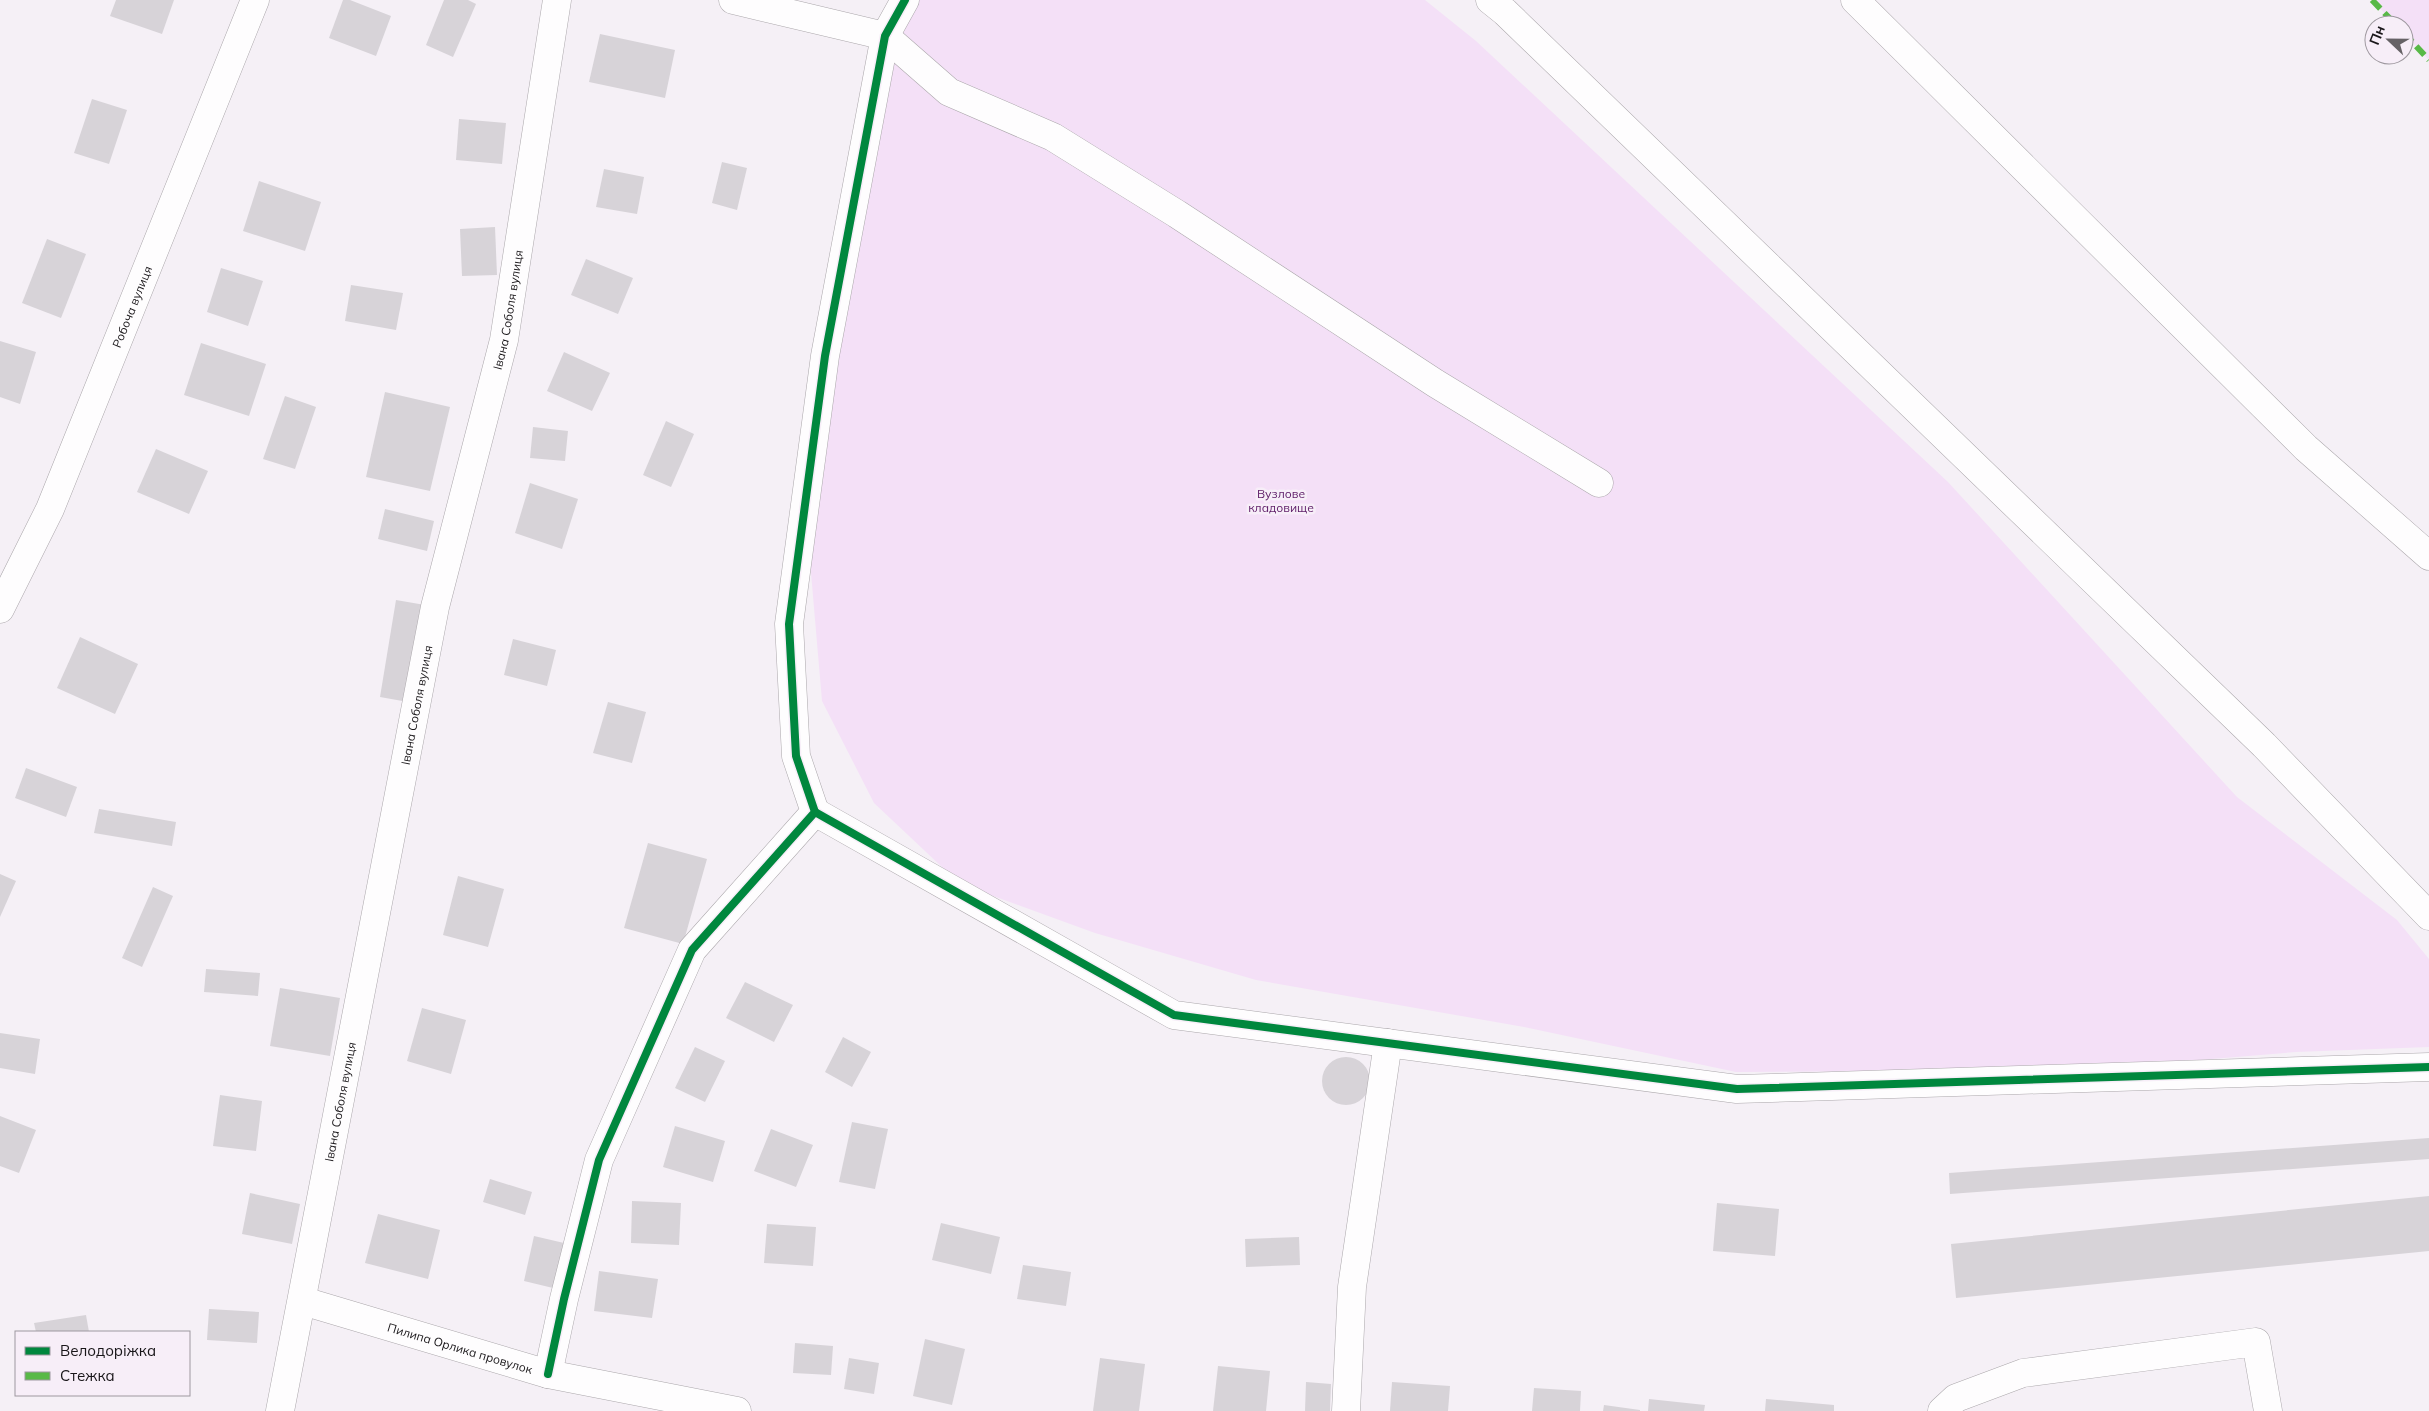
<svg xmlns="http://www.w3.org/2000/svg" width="2429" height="1411" font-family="Mulish,sans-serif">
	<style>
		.green { fill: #f4e0f7 }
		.building { fill: #d7d3d8 }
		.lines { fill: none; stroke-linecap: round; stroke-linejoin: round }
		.minor-casing { stroke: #aba7ab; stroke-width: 29 }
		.minor { stroke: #fefdfe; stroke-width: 28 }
		.quiet { stroke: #58b947; stroke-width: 6; stroke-dasharray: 12 6; stroke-linecap: butt }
		.cycleway-casing { stroke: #f7eef8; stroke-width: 11 }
		.cycleway { stroke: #00873e; stroke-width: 8 }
		.labels { text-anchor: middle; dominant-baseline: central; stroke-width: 5; stroke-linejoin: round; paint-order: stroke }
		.street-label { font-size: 12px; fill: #191619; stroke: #f7eef8 }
		.park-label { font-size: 12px; fill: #60206a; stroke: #f7eef8 }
	</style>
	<rect width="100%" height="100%" fill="#f5f0f6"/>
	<g class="green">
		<polygon points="914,0 1425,0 1476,41 1948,482 2237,797 2397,920 2429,959 2429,1047 2296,1052 2077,1070 1736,1072 1524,1027 1256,980 1095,933 960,884 874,803 822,701 808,538 878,73"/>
		<polygon points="2372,0 2429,0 2429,60 2404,33 2404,25 2396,25"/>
	</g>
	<g class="building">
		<polygon points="116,0 174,0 162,34 110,16"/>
		<polygon points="343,0 350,0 391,16 376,56 329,38"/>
		<polygon points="444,0 468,0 476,4 453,57 426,45"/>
		<polygon points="600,34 675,50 665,98 589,82"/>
		<polygon points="92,99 127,110 109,164 74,153"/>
		<polygon points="459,119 506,123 502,164 456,160"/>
		<polygon points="722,162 747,168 737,210 712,203"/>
		<polygon points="604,169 644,177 637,214 596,207"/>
		<polygon points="259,181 321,202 305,251 243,231"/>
		<polygon points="495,227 497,275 462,276 460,229"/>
		<polygon points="47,239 86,254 61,318 22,303"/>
		<polygon points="586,259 633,278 618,314 571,295"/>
		<polygon points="221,268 263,281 248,326 207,312"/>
		<polygon points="351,285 403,293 396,330 345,321"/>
		<polygon points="0,341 36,352 20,404 0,397"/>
		<polygon points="201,343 266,364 249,416 184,395"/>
		<polygon points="564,352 610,373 592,411 547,391"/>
		<polygon points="385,392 450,407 430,491 366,477"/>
		<polygon points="285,396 316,407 295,469 263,459"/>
		<polygon points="666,421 694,434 671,487 643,475"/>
		<polygon points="533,427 568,431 565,461 530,458"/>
		<polygon points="156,449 208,471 189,514 137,492"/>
		<polygon points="530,483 578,499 562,549 515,533"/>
		<polygon points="385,509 434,521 427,551 378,539"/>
		<polygon points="396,600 425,605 408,702 380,697"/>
		<polygon points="80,637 138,664 115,714 57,688"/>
		<polygon points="513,639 556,650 547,686 504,675"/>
		<polygon points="608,702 646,712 632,763 593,753"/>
		<polygon points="26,768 77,787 66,817 15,798"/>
		<polygon points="99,809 176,822 172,846 94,833"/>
		<polygon points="648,843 707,859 683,944 624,928"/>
		<polygon points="0,874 16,881 0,917"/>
		<polygon points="458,876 504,889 488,947 443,935"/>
		<polygon points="153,887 173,896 142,967 122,958"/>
		<polygon points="206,969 260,973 258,996 204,992"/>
		<polygon points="745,982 793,1005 774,1042 726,1018"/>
		<polygon points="280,988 340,998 330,1056 270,1046"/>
		<polygon points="422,1008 466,1020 451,1074 407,1061"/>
		<polygon points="0,1033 40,1039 35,1074 0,1068"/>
		<polygon points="843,1037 871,1052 852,1087 825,1072"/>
		<polygon points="695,1047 725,1061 705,1102 675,1088"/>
		<circle cx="1346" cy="1081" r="24"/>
		<polygon points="220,1095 262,1101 256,1151 213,1146"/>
		<polygon points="0,1116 36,1130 19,1173 0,1166"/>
		<polygon points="852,1122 888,1129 875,1189 839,1182"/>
		<polygon points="675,1126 725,1141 713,1182 663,1167"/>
		<polygon points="771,1129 813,1145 796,1187 754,1171"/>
		<polygon points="2429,1138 2429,1159 1950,1194 1949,1173"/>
		<polygon points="490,1179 532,1192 525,1215 483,1202"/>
		<polygon points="250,1193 300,1204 292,1244 242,1234"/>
		<polygon points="2429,1196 2429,1251 1956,1298 1951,1244"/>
		<polygon points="632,1201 681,1203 679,1245 631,1243"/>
		<polygon points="1717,1203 1779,1209 1775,1256 1713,1251"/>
		<polygon points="378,1214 440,1230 428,1279 365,1263"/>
		<polygon points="941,1223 1000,1237 991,1274 932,1260"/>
		<polygon points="767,1224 816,1227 813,1266 764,1263"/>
		<polygon points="534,1236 564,1243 553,1288 524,1281"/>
		<polygon points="1299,1237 1300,1265 1246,1267 1245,1239"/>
		<polygon points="1023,1265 1071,1272 1066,1306 1017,1299"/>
		<polygon points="599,1271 658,1279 652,1318 594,1311"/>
		<polygon points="209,1309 259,1312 257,1343 207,1340"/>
		<polygon points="86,1315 89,1332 36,1332 34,1323"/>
		<polygon points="925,1339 965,1349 952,1405 913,1396"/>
		<polygon points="795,1343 833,1346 831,1375 793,1373"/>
		<polygon points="849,1358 879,1363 874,1394 844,1389"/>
		<polygon points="1100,1358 1145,1364 1139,1411 1093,1411"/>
		<polygon points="1218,1366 1270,1371 1266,1411 1213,1411"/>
		<polygon points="1306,1382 1331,1384 1330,1411 1305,1411"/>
		<polygon points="1392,1382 1450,1386 1448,1411 1390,1411"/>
		<polygon points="1534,1388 1581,1391 1580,1411 1532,1411"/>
		<polygon points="1649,1399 1705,1405 1704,1411 1648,1411"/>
		<polygon points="1766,1399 1834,1405 1834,1411 1765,1411"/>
		<polygon points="1604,1405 1640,1410 1640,1411 1603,1411"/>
	</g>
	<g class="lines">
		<defs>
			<g id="minor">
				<polyline points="733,0 885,36 949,92 1053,137 1177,214 1435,383 1599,483"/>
				<polyline points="1490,0 1505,12 2264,745 2429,916"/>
				<polyline points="1855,0 2306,448 2429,556"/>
				<path id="s1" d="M 0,609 L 50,509 L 255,0"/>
				<polyline points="815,812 1174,1015 1737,1089 2429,1067"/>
				<path id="s2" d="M 303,1301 L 548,1374 L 737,1411"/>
				<polyline points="548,1374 564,1299 599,1160 692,950 815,812 796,756 789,624 825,356 885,36 905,0"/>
				<path id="s3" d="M 280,1411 L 435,607 L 504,340 L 557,0"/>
				<polyline points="1346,1411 1352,1287 1388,1043"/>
				<polyline points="1942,1411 1956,1398 2023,1373 2256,1342 2268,1411"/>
			</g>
		</defs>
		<use href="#minor" class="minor-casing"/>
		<use href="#minor" class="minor"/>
		<g class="quiet">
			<polyline points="2372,0 2396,25"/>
			<polyline points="2404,33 2429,60"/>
		</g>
		<defs>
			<g id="cycleway">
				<polyline points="815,812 1174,1015 1737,1089 2429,1067"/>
				<polyline points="548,1374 564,1299 599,1160 692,950 815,812 796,756 789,624 825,356 885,36 905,0"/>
			</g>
		</defs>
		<use href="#cycleway" class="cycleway-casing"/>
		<use href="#cycleway" class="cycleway"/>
	</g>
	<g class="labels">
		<g class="street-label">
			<text stroke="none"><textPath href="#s1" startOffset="330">Робоча вулиця</textPath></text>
			<text stroke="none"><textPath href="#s3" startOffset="1125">Івана Соболя вулиця</textPath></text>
			<text stroke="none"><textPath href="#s3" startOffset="719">Івана Соболя вулиця</textPath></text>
			<text stroke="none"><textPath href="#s3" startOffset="315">Івана Соболя вулиця</textPath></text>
			<text stroke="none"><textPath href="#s2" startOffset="164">Пилипа Орлика провулок</textPath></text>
		</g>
		<g class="park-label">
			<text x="1281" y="493">Вузлове<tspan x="1281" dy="14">кладовище</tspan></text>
		</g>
	</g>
	<rect x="15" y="1331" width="175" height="65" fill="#f7eef8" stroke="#9e989f"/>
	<rect x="25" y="1347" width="25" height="8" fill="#00873e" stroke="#9e989f"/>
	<text x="60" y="1356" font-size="15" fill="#191619">Велодоріжка</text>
	<rect x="25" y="1372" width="25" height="8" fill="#58b947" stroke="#9e989f"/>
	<text x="60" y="1381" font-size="15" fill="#191619">Стежка</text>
	<g transform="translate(2389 40) rotate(292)"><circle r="24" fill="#f7eef8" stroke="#9e989f"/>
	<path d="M0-4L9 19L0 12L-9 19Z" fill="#666266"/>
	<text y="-8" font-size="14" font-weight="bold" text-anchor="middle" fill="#191619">Пн</text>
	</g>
</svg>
